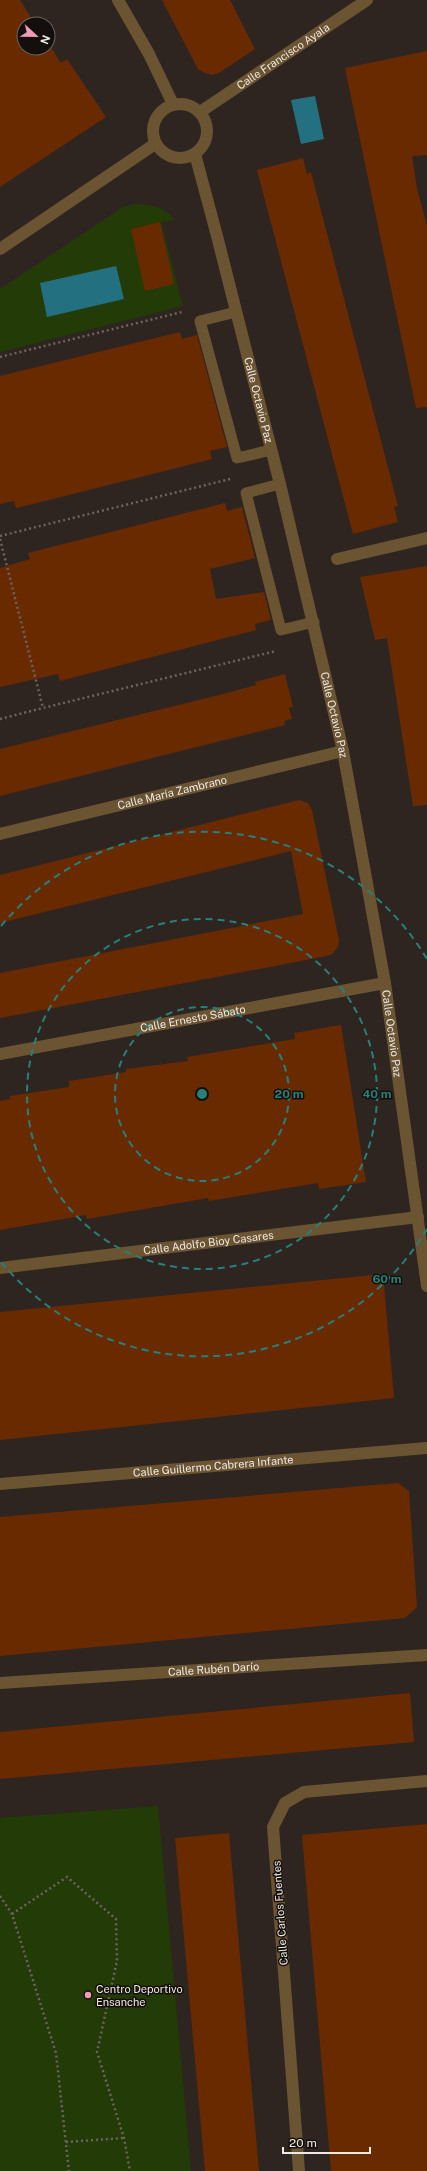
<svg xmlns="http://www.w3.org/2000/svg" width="427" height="2171" font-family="'Public Sans',sans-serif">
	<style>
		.green { fill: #233b07 }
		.water { fill: #237180 }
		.building { fill: #692a00 }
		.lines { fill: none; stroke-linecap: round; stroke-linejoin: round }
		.path { stroke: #6d6460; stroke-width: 2.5; stroke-dasharray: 2 3; stroke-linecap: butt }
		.service { stroke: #6a5432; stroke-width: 11 }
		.pedestrian { stroke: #6a5432; stroke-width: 12 }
		.minor { stroke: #6a5432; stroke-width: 12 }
		.ring { fill: none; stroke: #25817a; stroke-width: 2; stroke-dasharray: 7 5 }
		.poi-dot { fill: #f09ab6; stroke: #140f0d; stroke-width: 1.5 }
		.labels { text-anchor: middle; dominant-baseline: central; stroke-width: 3; stroke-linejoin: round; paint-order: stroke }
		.street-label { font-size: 11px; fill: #efe8e4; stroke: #140f0d }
		.poi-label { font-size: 11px; fill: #efe8e4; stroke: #140f0d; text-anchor: start }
		.centre { fill: #25817a; stroke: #140f0d; stroke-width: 2 }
		.ring-label { font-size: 12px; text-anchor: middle; font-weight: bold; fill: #25817a; stroke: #140f0d; stroke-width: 3; stroke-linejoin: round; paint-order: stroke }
	</style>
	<rect width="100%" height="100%" fill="#2f2520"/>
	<g class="green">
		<path d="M 135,204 C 152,204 164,207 175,220 L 161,222 L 183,306 L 0,352 L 0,289 L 123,207 Z"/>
		<polygon points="158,1806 191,2171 0,2171 0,1818"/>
	</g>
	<g class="water">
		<polygon points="315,96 324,139 301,144 291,100"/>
		<polygon points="116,266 124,299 47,317 40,283"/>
	</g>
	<g class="building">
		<polygon points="0,0 20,0 35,24 24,24 24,48 48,48 48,43 61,63 67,59 106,117 0,187"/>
		<polygon points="162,0 230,0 255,49 219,73 211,75 203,72 198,69"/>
		<polygon points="427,51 427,155 412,156 417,189 427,225 427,407 416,408 345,68"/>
		<polygon points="303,158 307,174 311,172 398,506 394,507 398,522 353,534 257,170"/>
		<polygon points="160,222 174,284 145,291 131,229"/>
		<polygon points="180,332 182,339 197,335 227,447 210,451 212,459 53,499 16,508 14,501 0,504 0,376"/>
		<polygon points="225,503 227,511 242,507 255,558 210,569 216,599 264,592 271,620 255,624 256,630 60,681 58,674 0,687 0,568 30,559 28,553"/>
		<polygon points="427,566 427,805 413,806 387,638 375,640 360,577"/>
		<polygon points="285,674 293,707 289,708 292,719 284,721 285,725 0,796 0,749 227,693 256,685 255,682"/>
		<polygon points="299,800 308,803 312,810 339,940 338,947 334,952 331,955 275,966 0,1018 0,973 303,914 291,851 0,923 0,875"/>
		<polygon points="341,1025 366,1182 319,1189 318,1183 209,1201 208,1198 87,1219 86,1215 0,1230 0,1101 10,1099 10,1096 69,1087 69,1081 126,1072 126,1069 188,1061 187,1057 295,1039 294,1033"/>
		<polygon points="383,1274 394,1398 0,1440 0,1312"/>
		<polygon points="398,1483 409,1491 417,1607 405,1618 0,1656 0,1517"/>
		<polygon points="410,1693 414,1742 0,1779 0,1732"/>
		<polygon points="427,1824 427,2171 331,2171 302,1835"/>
		<polygon points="229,1833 259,2171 205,2171 175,1838"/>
	</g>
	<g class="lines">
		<g class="path">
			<polyline points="0,357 182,312"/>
			<polyline points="0,536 230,479"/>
			<polyline points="0,539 43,708 276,651"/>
			<polyline points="0,719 43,708"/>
			<polyline points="0,1896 12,1914 56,2053 69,2171"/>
			<polyline points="12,1914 67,1877 116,1919 117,1961 97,2052 124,2138 130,2171"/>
			<polyline points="66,2142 124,2138"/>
		</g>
		<g class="service">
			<polyline points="236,312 200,321 237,458 271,450"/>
			<polyline points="280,484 246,493 281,630 314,622"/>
		</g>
		<polyline class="pedestrian" points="337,559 427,538"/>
		<g class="minor">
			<polyline points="118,0 149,54 173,104"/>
			<circle cx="180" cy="131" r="27"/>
			<path id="s1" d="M 200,112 L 367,0"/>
			<path id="s2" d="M 195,154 L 217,236 L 280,484 L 343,751 L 385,983 L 427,1286"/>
			<polyline points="0,249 155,144"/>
			<path id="s3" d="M 0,834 L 343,751"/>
			<path id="s4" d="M 0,1054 L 385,983"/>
			<path id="s5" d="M 0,1268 L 418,1217"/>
			<path id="s6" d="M 0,1484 L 427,1448"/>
			<path id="s7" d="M 0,1683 L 427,1655"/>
			<polyline points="299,2171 273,1827 285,1803 304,1792 427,1781"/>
		</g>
	</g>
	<g class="ring">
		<circle cx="202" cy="1094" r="87"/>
		<circle cx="202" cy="1094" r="175"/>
		<path d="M427 1229A262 262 0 0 1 1 1262M1 926A262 262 0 0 1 427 959"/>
	</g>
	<circle class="poi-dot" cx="88" cy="1995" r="4"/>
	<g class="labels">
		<g class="street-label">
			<text stroke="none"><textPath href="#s1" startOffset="100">Calle Francisco Ayala</textPath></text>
			<text stroke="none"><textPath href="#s2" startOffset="254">Calle Octavio Paz</textPath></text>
			<text stroke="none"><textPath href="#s2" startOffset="578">Calle Octavio Paz</textPath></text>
			<text stroke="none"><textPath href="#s3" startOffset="177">Calle María Zambrano</textPath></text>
			<text stroke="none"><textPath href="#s4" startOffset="196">Calle Ernesto Sábato</textPath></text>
			<text stroke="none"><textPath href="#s2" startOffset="902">Calle Octavio Paz</textPath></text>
			<text stroke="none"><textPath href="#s5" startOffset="210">Calle Adolfo Bioy Casares</textPath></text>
			<text stroke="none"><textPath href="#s6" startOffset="214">Calle Guillermo Cabrera Infante</textPath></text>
			<text stroke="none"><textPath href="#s7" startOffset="214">Calle Rubén Darío</textPath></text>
			<text transform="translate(280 1913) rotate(-94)">Calle Carlos Fuentes</text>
		</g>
		<g class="poi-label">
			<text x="96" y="1989">Centro Deportivo<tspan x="96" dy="13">Ensanche</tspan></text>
		</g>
	</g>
	<circle cx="202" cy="1094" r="6" class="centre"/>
	<g class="ring-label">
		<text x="289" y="1098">20 m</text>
		<text x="377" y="1098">40 m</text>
		<text x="387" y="1283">60 m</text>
	</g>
	<g transform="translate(36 36) rotate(112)"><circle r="19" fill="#140f0d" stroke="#6c6663"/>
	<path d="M0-3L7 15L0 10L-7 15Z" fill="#f09ab6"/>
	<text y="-6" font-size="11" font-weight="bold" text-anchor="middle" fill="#efe8e4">N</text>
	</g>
	<path d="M283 2147v6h87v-6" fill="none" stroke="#efe8e4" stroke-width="2"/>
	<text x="289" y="2147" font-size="12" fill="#efe8e4" stroke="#140f0d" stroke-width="3" paint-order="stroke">20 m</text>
</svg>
